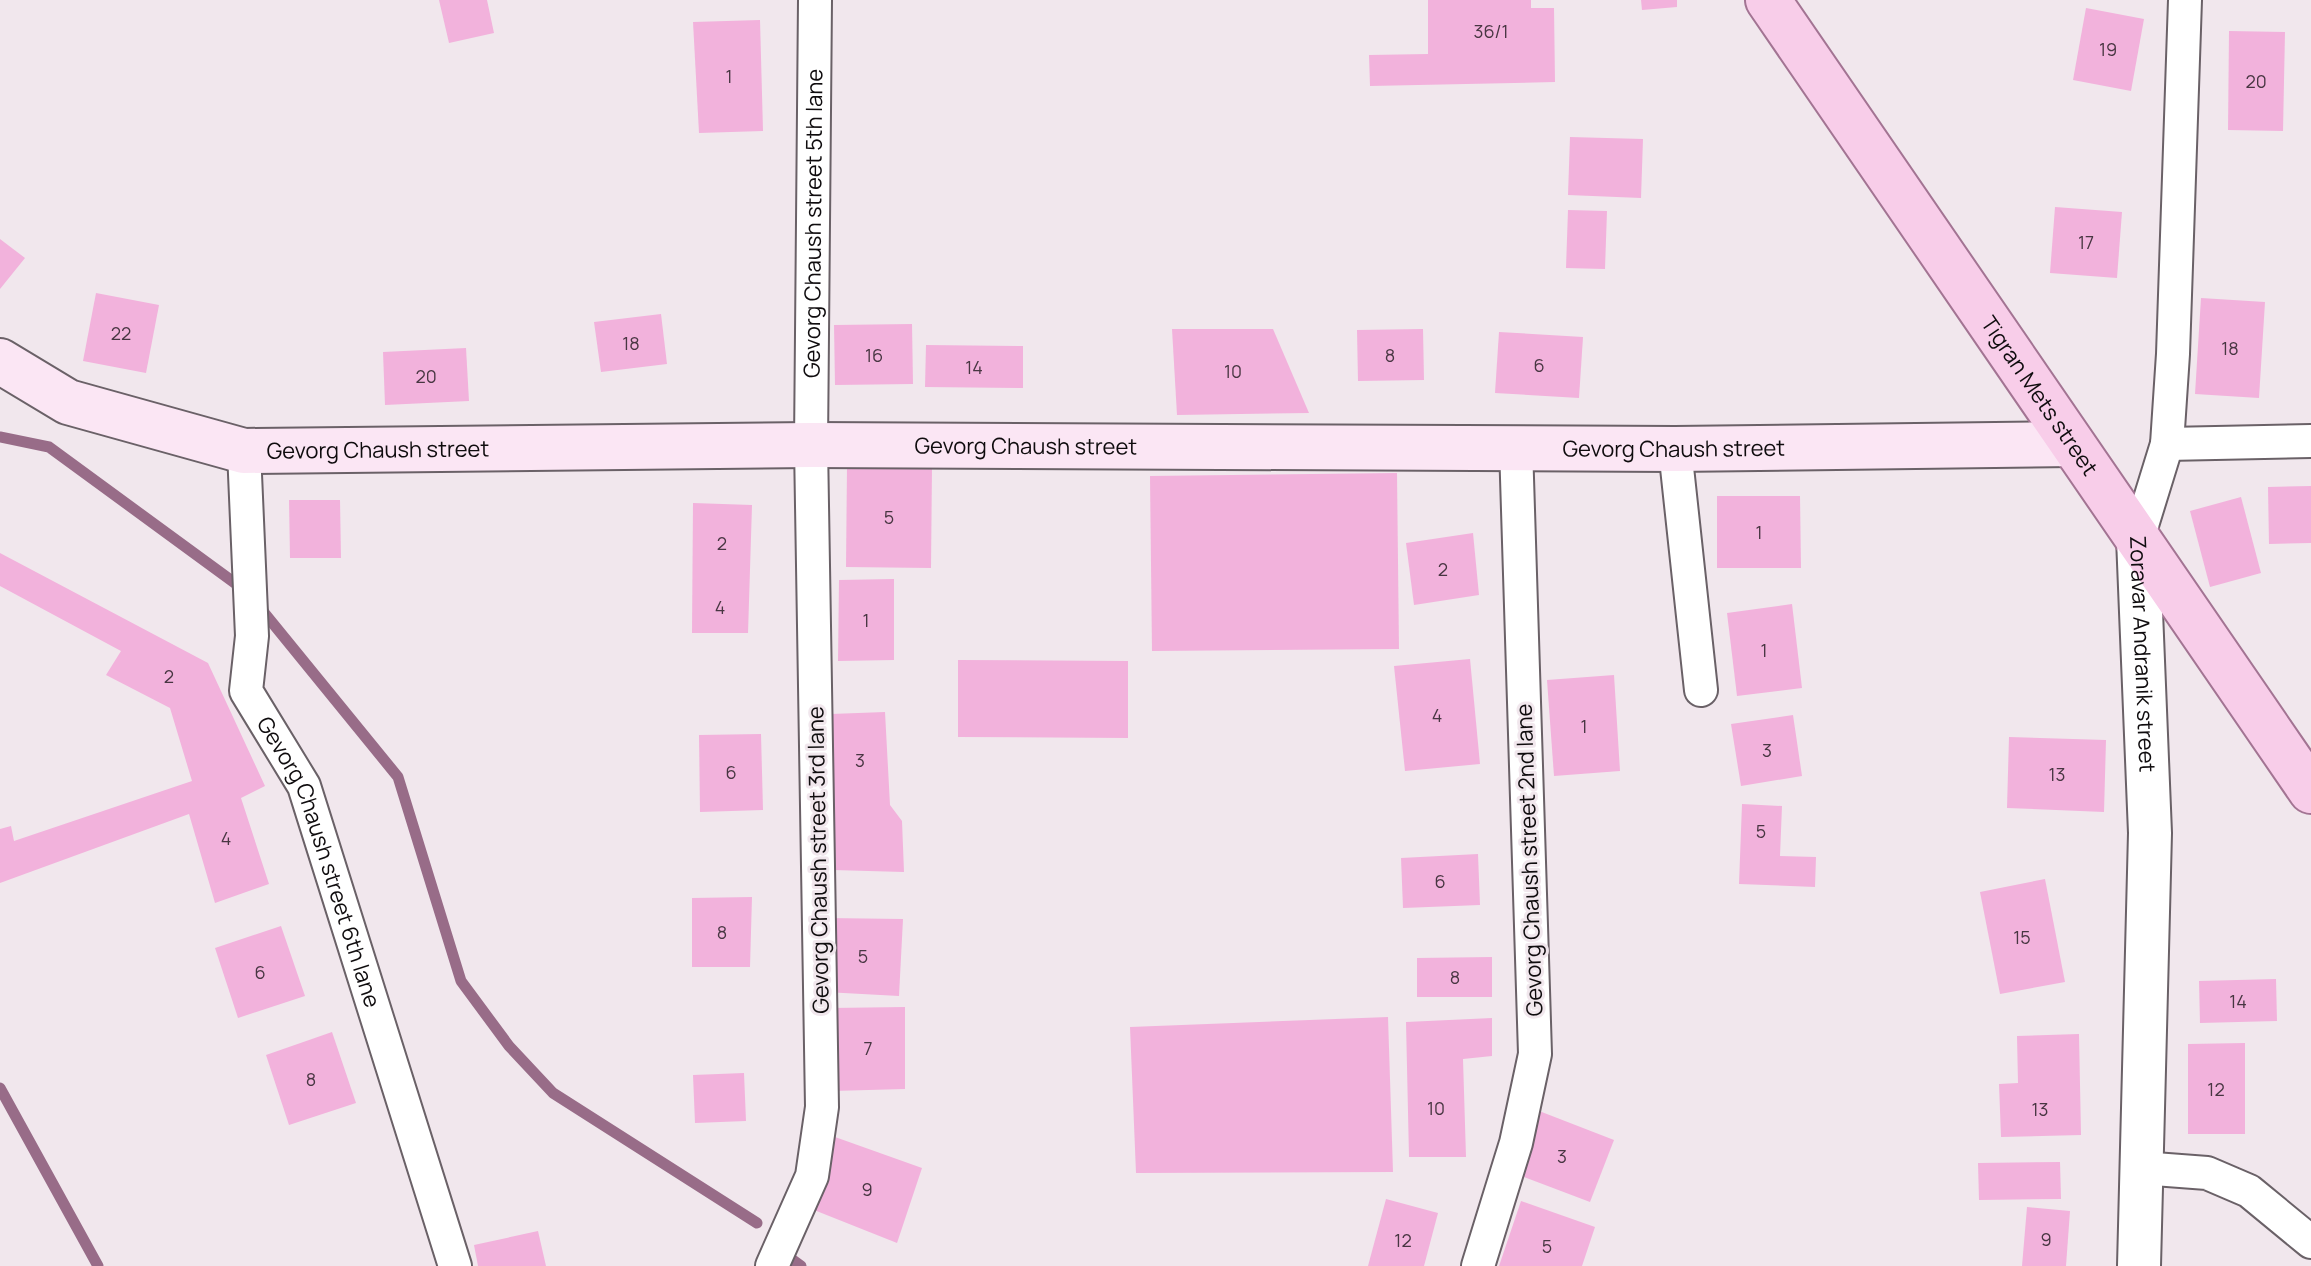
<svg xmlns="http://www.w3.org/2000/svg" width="2311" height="1266" font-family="Manrope,sans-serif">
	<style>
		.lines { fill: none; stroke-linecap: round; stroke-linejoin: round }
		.stream { stroke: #986c88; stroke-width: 11 }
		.building { fill: #f2b2dc }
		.minor-casing { stroke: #6a6167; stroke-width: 36 }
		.tertiary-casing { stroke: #6a6167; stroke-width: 46 }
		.secondary-casing { stroke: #6a6167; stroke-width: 48 }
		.primary-casing { stroke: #a37493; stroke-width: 48 }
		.minor { stroke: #fff; stroke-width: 32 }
		.tertiary { stroke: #fff; stroke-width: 42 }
		.secondary { stroke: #fbe6f4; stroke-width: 44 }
		.primary { stroke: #f8cde9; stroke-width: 44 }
		.labels { text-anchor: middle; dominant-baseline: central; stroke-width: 6; stroke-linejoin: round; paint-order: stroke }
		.number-label { font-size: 18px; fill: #483642 }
		.street-label { font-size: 22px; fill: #0f0c0e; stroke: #f1e7ed }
	</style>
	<rect width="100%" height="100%" fill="#f1e7ed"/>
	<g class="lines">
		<g class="stream">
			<polyline points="0,437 49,447 243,589"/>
			<polyline points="257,604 398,777 461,981 509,1046 553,1093 757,1223"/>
			<polyline points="0,1088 98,1266"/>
			<polyline points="790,1258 801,1266"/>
		</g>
	</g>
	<g class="building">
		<polygon points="439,0 487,0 494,33 449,43"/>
		<polygon points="1428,0 1531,0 1531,8 1554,8 1555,82 1370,86 1369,55 1428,54"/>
		<polygon points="1641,0 1677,0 1677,7 1642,10"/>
		<polygon points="2086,8 2144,19 2131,91 2073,80"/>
		<polygon points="760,20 763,131 699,133 693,22"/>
		<polygon points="2229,31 2285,32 2283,131 2228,130"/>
		<polygon points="1570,137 1643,139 1641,198 1568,195"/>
		<polygon points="2055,207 2122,212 2117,278 2050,273"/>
		<polygon points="1568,210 1607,211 1605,269 1566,268"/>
		<polygon points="0,239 25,258 0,289"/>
		<polygon points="96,293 159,305 146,373 83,361"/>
		<polygon points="2201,298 2265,302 2259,398 2195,394"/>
		<polygon points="661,314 667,364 601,372 594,322"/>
		<polygon points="912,324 913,384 835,385 834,325"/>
		<polygon points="1172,329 1273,329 1309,413 1177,415"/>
		<polygon points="1423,329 1424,380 1358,381 1357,330"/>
		<polygon points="1499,332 1583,337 1579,398 1495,393"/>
		<polygon points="926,345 1023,346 1023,388 925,387"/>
		<polygon points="466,348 469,401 385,405 383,352"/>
		<polygon points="847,467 932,467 931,568 846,567"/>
		<polygon points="1397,473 1399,649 1152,651 1150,476"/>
		<polygon points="2311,486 2311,543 2269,544 2268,487"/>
		<polygon points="1717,496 1800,496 1801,568 1717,568"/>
		<polygon points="2241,497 2261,573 2210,587 2190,511"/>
		<polygon points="289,500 340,500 341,558 290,558"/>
		<polygon points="693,503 752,505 748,633 692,633"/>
		<polygon points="1473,533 1479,595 1414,605 1406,543"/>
		<polygon points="0,553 208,663 265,786 241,798 269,884 215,903 189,814 0,883 0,829 11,826 14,841 192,781 170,708 106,675 121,651 0,586"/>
		<polygon points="894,579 894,660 838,661 839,580"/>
		<polygon points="1792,604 1802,688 1737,696 1727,613"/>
		<polygon points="1470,659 1480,764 1405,771 1394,666"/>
		<polygon points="958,660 1128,661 1128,738 958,737"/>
		<polygon points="1614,675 1620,771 1554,776 1547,680"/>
		<polygon points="885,712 890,805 902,821 904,872 833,870 831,714"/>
		<polygon points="1793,715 1802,776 1741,786 1731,724"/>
		<polygon points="761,734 763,810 700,812 699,735"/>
		<polygon points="2009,737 2106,740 2104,812 2007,808"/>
		<polygon points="1742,804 1782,806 1780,856 1816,857 1815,887 1739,884"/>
		<polygon points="1478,854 1480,905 1403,908 1401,858"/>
		<polygon points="2045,879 2065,982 2000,994 1980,892"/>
		<polygon points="752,897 750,967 692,967 692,898"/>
		<polygon points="826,918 903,919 899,996 825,992"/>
		<polygon points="281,926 305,996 238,1018 215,948"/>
		<polygon points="1492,957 1492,997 1417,997 1417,958"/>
		<polygon points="2276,979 2277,1021 2200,1023 2199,981"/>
		<polygon points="905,1007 905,1089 832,1091 831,1008"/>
		<polygon points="1388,1017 1393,1172 1136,1173 1130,1027"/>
		<polygon points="1492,1018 1492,1056 1463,1059 1466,1157 1409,1157 1406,1022"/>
		<polygon points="332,1032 356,1103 289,1125 266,1055"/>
		<polygon points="2079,1034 2081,1135 2001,1137 1999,1084 2018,1083 2017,1036"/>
		<polygon points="2245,1043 2245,1134 2188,1134 2188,1044"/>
		<polygon points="744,1073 746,1121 695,1123 693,1075"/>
		<polygon points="1534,1109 1614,1140 1590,1202 1511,1172"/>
		<polygon points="835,1137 922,1168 897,1243 814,1210"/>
		<polygon points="2060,1162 2061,1199 1979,1200 1978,1163"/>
		<polygon points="1386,1199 1438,1213 1424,1266 1368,1266"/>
		<polygon points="1521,1201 1595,1227 1582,1266 1499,1266"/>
		<polygon points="2027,1207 2070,1211 2066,1266 2022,1266"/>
		<polygon points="538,1231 546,1266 478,1266 474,1245"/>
	</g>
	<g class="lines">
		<defs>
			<g id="minor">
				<polyline points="2167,444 2311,441"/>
				<polyline points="1675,449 1701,690"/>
				<path id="s1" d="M 244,451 L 252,636 L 246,691 L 304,786 L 455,1266"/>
				<polyline points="2138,538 2167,444 2173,354 2185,0"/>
				<polyline points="2141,1168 2207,1173 2249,1191 2311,1242"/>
				<path id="s2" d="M 772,1266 L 812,1176 L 822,1107 L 811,445 L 815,0"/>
				<polyline points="1478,1266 1516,1143 1535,1054 1516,446"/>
			</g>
			<g id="tertiary">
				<path id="s3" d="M 2138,538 L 2150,833 L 2139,1266"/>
			</g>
			<g id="secondary">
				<path id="s4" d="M 0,361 L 68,402 L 244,451 L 811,445 L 1675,449 L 2072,444"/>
			</g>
			<g id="primary">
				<path id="s5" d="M 1768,0 L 2311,791"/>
			</g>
		</defs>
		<use href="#minor" class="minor-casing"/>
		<use href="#tertiary" class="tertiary-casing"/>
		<use href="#secondary" class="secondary-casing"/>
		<use href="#primary" class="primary-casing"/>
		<use href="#minor" class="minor"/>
		<use href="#tertiary" class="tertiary"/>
		<use href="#secondary" class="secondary"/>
		<use href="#primary" class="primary"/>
	</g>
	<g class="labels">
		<g class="number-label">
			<text x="1491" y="31">36/1</text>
			<text x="2108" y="49">19</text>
			<text x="729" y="76">1</text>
			<text x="2256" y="81">20</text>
			<text x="2086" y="242">17</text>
			<text x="121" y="333">22</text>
			<text x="631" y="343">18</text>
			<text x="2230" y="348">18</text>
			<text x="874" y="355">16</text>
			<text x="1390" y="355">8</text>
			<text x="1539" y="365">6</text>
			<text x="974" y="367">14</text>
			<text x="1233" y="371">10</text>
			<text x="426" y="376">20</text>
			<text x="889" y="517">5</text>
			<text x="1759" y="532">1</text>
			<text x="722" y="543">2</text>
			<text x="1443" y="569">2</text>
			<text x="720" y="607">4</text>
			<text x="866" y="620">1</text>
			<text x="1764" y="650">1</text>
			<text x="169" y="676">2</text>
			<text x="1437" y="715">4</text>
			<text x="1584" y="726">1</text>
			<text x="1767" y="750">3</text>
			<text x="860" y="760">3</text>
			<text x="731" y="772">6</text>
			<text x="2057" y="774">13</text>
			<text x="1761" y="831">5</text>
			<text x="226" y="838">4</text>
			<text x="1440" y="881">6</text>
			<text x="722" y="932">8</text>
			<text x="2022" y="937">15</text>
			<text x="863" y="956">5</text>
			<text x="260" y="972">6</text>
			<text x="1455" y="977">8</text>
			<text x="2238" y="1001">14</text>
			<text x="868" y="1048">7</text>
			<text x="311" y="1079">8</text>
			<text x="2216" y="1089">12</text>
			<text x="1436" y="1108">10</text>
			<text x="2040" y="1109">13</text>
			<text x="1562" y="1156">3</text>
			<text x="867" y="1189">9</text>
			<text x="2046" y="1239">9</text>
			<text x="1403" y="1240">12</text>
			<text x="1547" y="1246">5</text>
		</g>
		<g class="street-label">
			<text stroke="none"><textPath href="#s2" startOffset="1052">Gevorg Chaush street 5th lane</textPath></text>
			<text stroke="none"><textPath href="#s5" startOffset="480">Tigran Mets street</textPath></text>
			<text stroke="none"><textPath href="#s4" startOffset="1044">Gevorg Chaush street</textPath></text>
			<text stroke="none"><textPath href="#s4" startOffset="1692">Gevorg Chaush street</textPath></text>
			<text stroke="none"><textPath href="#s4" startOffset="396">Gevorg Chaush street</textPath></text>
			<text stroke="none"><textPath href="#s3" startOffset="116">Zoravar Andranik street</textPath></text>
			<text transform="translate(818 860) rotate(-91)">Gevorg Chaush street 3rd lane</text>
			<text transform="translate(1529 860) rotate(-92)">Gevorg Chaush street 2nd lane</text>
			<text stroke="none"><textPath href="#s1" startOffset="428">Gevorg Chaush street 6th lane</textPath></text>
		</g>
	</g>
</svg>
